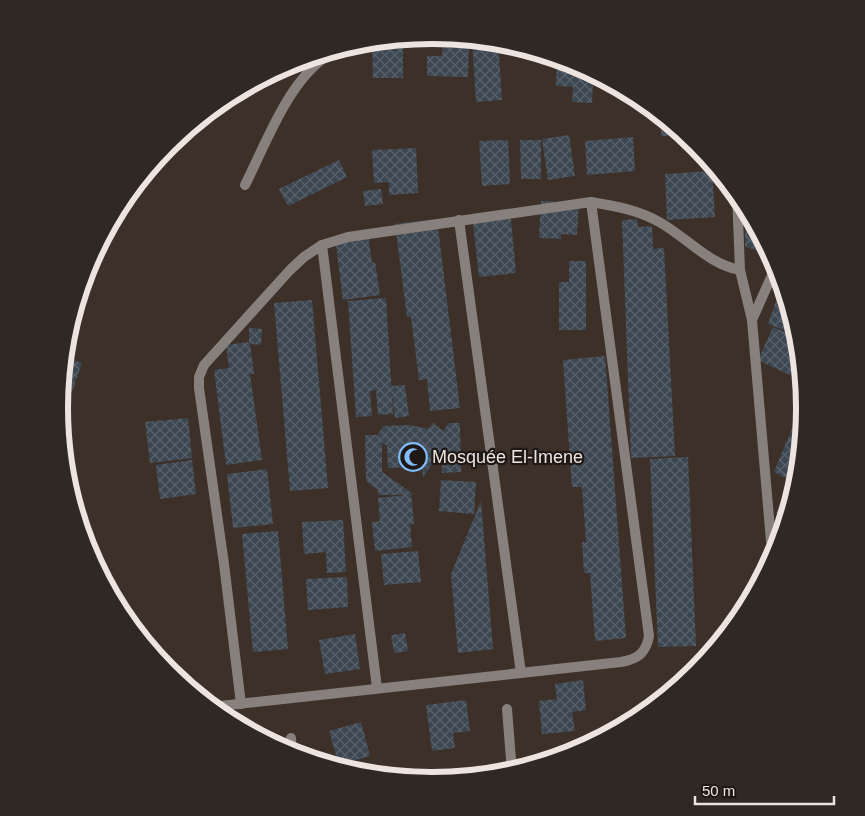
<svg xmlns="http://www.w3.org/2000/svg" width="865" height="816" font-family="Helvetica,sans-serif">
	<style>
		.building { fill: url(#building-cross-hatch) }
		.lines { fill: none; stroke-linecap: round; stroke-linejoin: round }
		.street { stroke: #87807c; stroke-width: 10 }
		.labels { text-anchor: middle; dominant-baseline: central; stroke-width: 4.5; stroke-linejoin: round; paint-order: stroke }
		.poi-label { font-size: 18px; fill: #ede4e0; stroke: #1f1916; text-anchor: start }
		.rim { fill: none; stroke: #ede4e0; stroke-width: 6 }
	</style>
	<defs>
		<pattern id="building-cross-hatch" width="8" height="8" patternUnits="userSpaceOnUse" patternTransform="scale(1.25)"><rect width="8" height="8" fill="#3d4751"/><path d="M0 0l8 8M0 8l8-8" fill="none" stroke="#59616a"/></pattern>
	</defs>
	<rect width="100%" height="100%" fill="#3d3029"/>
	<g class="building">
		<polygon points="443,37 469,39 468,77 427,76 427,56 442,56"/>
		<polygon points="403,38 403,78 373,78 372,41"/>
		<polygon points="472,39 498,42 502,100 476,102"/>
		<polygon points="557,58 585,69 585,79 593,79 592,103 572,102 573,87 556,86"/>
		<polygon points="661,115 685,135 661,136"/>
		<polygon points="569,135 575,176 548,180 542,139"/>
		<polygon points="633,137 635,171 587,175 585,141"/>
		<polygon points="508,140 510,184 482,186 479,141"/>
		<polygon points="520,140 541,140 541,179 521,179"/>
		<polygon points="416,148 418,193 389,195 389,182 374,183 372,150"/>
		<polygon points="339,160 347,177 288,206 279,189"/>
		<polygon points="712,171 715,217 667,220 665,174"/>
		<polygon points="381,189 383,204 365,206 363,191"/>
		<polygon points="541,201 579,203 577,235 561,234 561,239 539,238"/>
		<polygon points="745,205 766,244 762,253 745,246"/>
		<polygon points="510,210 516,273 479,277 472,214"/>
		<polygon points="437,219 460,408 430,411 427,379 419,380 411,317 407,317 395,224"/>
		<polygon points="637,219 638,227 652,226 653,249 664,248 675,456 631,458 622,220"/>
		<polygon points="368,232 372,263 375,262 380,295 343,300 335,237"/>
		<polygon points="569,261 586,261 586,330 559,330 559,282 569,282"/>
		<polygon points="386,298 393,414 378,415 376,390 370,391 372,416 356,417 348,301"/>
		<polygon points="777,298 788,302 798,335 768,324"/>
		<polygon points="312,300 328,488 290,491 274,303"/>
		<polygon points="773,327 799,338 801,361 794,377 758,360"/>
		<polygon points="249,328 262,329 261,345 250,344 254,374 250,374 262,460 226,465 214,370 229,368 226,345 249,342"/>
		<polygon points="605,356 626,638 595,641 590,573 584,573 582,542 586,542 582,487 572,487 563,360"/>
		<polygon points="65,357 82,363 72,392 61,388"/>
		<polygon points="405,385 409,416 395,418 391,386"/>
		<polygon points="188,418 192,458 150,463 145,422"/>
		<polygon points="803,418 804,419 798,481 787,518 776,513 790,480 774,472 793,426 799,429"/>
		<polygon points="433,423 443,431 449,423 460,423 461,472 442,473 441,452 423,477 422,467 388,468 387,446 382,442 382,472 413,494 411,494 414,524 410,524 412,547 375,551 372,522 380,521 378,498 406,495 378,495 378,490 366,481 365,435 377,435 384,426 410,425 428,429"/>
		<polygon points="688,457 696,646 658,647 650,459"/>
		<polygon points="192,460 196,494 160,499 156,465"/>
		<polygon points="267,469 273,524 233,528 227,474"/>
		<polygon points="441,480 476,482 474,514 439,511"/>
		<polygon points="481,501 493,649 458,653 451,574"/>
		<polygon points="343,520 346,572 327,573 326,552 304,554 302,522"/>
		<polygon points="278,531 288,649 253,652 242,534"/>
		<polygon points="418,551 421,582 384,585 381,554"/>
		<polygon points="347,577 348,607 308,610 306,579"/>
		<polygon points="405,633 408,651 394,653 391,635"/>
		<polygon points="355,634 360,669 325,674 319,640"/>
		<polygon points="583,680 586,710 572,712 575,731 542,734 539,701 557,699 555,684"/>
		<polygon points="466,700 470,731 453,733 455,748 432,751 426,705"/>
		<polygon points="361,722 370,756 339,765 329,731"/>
	</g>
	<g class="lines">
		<g class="street">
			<path d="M 245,185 C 268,140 291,71 339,49"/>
			<polyline points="737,193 740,270 752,320 771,541 777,552"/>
			<polyline points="459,220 521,673"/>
			<polyline points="322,245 377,688"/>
			<polyline points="752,320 777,264"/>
			<polyline points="241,704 224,564 199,388 199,377 204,365 290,270 304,257 322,245 348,237 591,202"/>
			<path d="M 211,707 L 621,662 C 638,659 646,653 649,636 L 591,202 C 615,206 639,210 661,223 C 687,238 710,265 740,270"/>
			<polyline points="507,709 512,772"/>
			<polyline points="291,738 292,753"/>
		</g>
	</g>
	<defs>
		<symbol id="mosque-ring" viewBox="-11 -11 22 22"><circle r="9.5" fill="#1f1916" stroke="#80bdfa" stroke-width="1.5"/><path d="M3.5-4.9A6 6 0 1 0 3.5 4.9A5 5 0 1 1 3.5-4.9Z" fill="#80bdfa"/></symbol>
	</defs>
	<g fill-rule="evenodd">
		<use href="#mosque-ring" x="397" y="441" width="32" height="32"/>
	</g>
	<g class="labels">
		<g class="poi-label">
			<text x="432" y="457">Mosquée El-Imene</text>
		</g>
	</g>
	<path d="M0 0H865V816H0ZM68 408a364 364 0 1 1 728 0a364 364 0 1 1-728 0Z" fill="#2f2926" fill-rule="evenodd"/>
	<path class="rim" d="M68 408a364 364 0 1 1 728 0a364 364 0 1 1-728 0Z"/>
	<path d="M695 796v8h139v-8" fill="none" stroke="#ede4e0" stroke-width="2.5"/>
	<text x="702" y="796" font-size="15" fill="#ede4e0" stroke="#1f1916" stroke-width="4" paint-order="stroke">50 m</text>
</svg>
